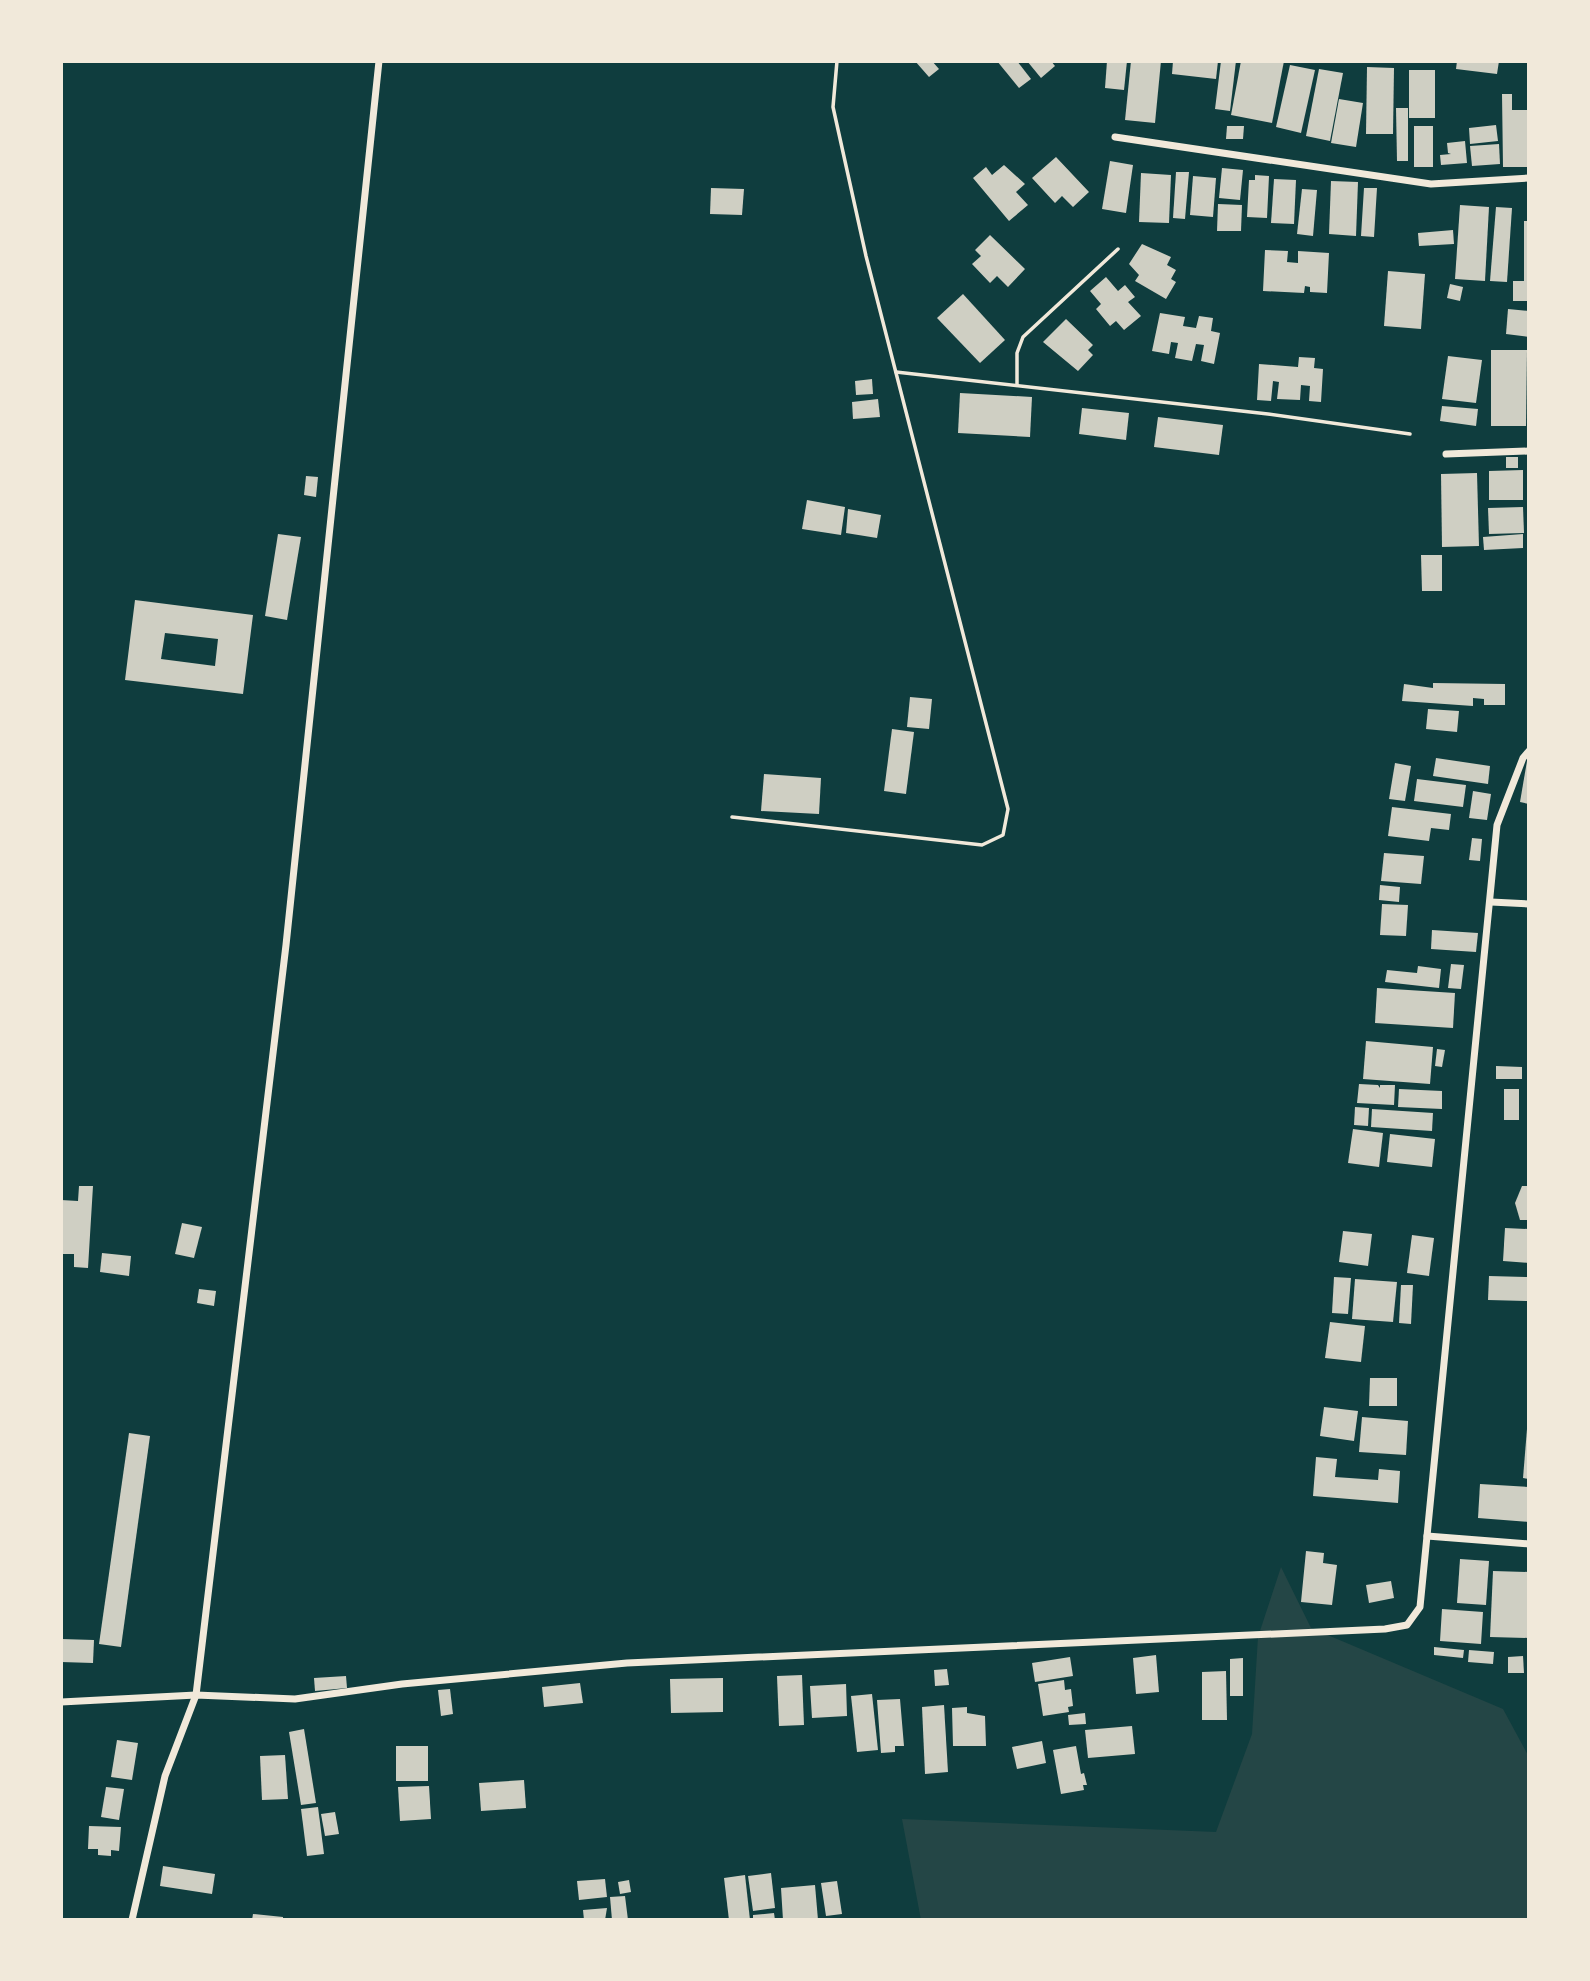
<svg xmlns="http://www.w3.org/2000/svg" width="1590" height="1981" font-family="'Source Sans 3',sans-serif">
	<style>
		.green { fill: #244646 }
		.building { fill: #cfcfc3; fill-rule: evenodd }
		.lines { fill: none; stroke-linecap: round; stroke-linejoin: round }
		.service { stroke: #f1e9da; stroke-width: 3.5 }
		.minor { stroke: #f1e9da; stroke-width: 7 }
	</style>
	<rect width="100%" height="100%" fill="#0f3d3e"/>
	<polygon class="green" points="1281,1567 1311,1628 1503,1709 1529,1757 1529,1920 921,1920 902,1819 1216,1832 1252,1734 1258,1637"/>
	<g class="building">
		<polygon points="915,61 932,61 939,69 929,77"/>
		<polygon points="997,61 1017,61 1031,79 1019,88"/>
		<polygon points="1027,61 1051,61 1055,66 1041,78"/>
		<polygon points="1107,61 1127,61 1124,90 1105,88"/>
		<polygon points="1131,61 1161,61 1155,123 1125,120"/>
		<polygon points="1173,61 1218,61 1216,79 1172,74"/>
		<polygon points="1221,61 1236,61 1230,111 1215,109"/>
		<polygon points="1241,61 1284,61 1272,123 1231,115"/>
		<polygon points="1457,61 1499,61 1497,74 1456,69"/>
		<polygon points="1290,65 1315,70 1301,133 1276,127"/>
		<polygon points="1367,67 1394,68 1393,134 1366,134"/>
		<polygon points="1319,69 1343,73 1330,141 1306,136"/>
		<rect x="1409" y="70" width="26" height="48"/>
		<polygon points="1502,94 1512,94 1512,110 1528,110 1529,167 1503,167"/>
		<polygon points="1339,99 1363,103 1356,147 1331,143"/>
		<polygon points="1396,108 1408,108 1408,161 1397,161"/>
		<polygon points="1496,125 1498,141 1470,144 1469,128"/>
		<polygon points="1227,126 1244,126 1243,139 1226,139"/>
		<rect x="1414" y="126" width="19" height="41"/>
		<polygon points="1465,141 1467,163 1441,165 1440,155 1451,154 1448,153 1447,143"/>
		<polygon points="1499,144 1500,164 1472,166 1470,146"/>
		<polygon points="1056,157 1089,192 1073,207 1062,196 1055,203 1032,178"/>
		<polygon points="1110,161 1133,165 1126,213 1102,209"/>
		<polygon points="1004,165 1025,184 1016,192 1028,205 1009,221 973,178 986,167 992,175"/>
		<polygon points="1222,168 1243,170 1240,200 1219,198"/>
		<polygon points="1176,172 1189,172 1185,219 1173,218"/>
		<polygon points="1141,173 1171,175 1169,223 1139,222"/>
		<polygon points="1255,175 1269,176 1267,218 1247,217 1249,180 1255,180"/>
		<polygon points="1193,176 1216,178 1213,217 1190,215"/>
		<polygon points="1274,179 1296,180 1294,224 1271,223"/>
		<polygon points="1331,181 1358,182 1356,236 1329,234"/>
		<polygon points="711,188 744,189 742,215 710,214"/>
		<polygon points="1364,188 1377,188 1374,237 1361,236"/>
		<polygon points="1302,189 1317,190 1313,236 1297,234"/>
		<polygon points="1218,204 1242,205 1241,231 1217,231"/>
		<polygon points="1460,205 1489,207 1485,281 1455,279"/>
		<polygon points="1496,207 1512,208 1507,282 1490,281"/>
		<polygon points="1524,221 1529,221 1529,301 1513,301 1513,281 1524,281"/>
		<polygon points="1453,230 1454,244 1419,246 1418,233"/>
		<polygon points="990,235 1025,269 1008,287 997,276 990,283 972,264 981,256 975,250"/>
		<polygon points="1142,244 1171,257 1167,265 1176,270 1171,279 1176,282 1166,299 1135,281 1139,275 1129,264"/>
		<polygon points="1265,250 1288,251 1287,262 1298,263 1298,251 1329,253 1327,293 1310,292 1310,287 1305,286 1304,293 1263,291"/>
		<polygon points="1388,271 1425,274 1421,329 1384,326"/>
		<polygon points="1106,277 1118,291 1125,285 1135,297 1128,302 1141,316 1124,330 1116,321 1110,326 1096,309 1101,304 1090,291"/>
		<polygon points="1450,284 1463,287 1460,301 1447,298"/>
		<polygon points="963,294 1005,340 980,363 937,318"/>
		<polygon points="1508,309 1529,311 1529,337 1506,334"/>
		<polygon points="1160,313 1185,317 1183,326 1196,328 1199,316 1213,318 1211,331 1220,333 1214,364 1201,361 1204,345 1196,344 1192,361 1175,358 1178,343 1171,342 1169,354 1152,351"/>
		<polygon points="1066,319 1093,345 1088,350 1093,355 1078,371 1043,342"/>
		<polygon points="1491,350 1527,350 1526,426 1491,426"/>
		<polygon points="1448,356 1482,360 1476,403 1442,399"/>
		<polygon points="1299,357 1315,358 1314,368 1323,369 1321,402 1309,401 1310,386 1301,385 1300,400 1277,399 1279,382 1273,381 1271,401 1257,400 1259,364 1298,367"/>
		<polygon points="872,379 873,394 856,395 855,381"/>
		<polygon points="960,393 1032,397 1030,437 958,433"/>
		<polygon points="878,399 880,417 853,419 852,402"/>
		<polygon points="1442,406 1478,409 1476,426 1440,421"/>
		<polygon points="1082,408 1129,413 1126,440 1079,434"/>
		<polygon points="1158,417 1223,425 1219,455 1154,447"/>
		<rect x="1506" y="457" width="12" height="11"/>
		<polygon points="1523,470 1523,500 1489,500 1489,471"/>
		<polygon points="1477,473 1479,546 1442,547 1441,474"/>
		<polygon points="306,476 318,477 316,497 304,495"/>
		<polygon points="807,500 845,507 841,535 802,529"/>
		<polygon points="1523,507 1524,533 1489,534 1488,508"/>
		<polygon points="848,509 881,515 877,538 846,533"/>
		<polygon points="278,534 301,537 287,620 265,616"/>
		<polygon points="1523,534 1523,548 1484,550 1483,537"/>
		<polygon points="1421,555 1442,555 1442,591 1422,591"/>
		<path d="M 135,600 L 253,615 L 243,694 L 125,680 ZM 165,633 L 218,639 L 215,666 L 161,659 Z"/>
		<polygon points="1433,683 1505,684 1505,705 1484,705 1484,699 1473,698 1473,706 1402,701 1404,684 1433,688"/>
		<polygon points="910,697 932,699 929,729 907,727"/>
		<polygon points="1428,709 1459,711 1457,732 1426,729"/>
		<polygon points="892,729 914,732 906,794 884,791"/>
		<polygon points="1436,758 1490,766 1488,784 1433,776"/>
		<polygon points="1527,761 1529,761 1529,804 1520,802"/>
		<polygon points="1395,763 1411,766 1405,801 1389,799"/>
		<polygon points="764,774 821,778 819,814 761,811"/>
		<polygon points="1417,779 1466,785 1463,807 1414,801"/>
		<polygon points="1473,791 1491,794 1487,820 1469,818"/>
		<polygon points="1392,807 1451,814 1449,830 1431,828 1429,841 1388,836"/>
		<polygon points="1472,838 1482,839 1480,861 1469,860"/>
		<polygon points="1384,853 1424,856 1421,884 1381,881"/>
		<polygon points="1380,885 1400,887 1399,902 1379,900"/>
		<polygon points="1382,904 1408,905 1406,936 1380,935"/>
		<polygon points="1432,930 1478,933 1476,952 1431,949"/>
		<polygon points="1451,964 1464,965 1461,989 1448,988"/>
		<polygon points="1418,966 1441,969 1439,988 1385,982 1387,970 1417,973"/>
		<polygon points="1377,988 1455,993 1453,1028 1375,1023"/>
		<polygon points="1366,1041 1433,1047 1430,1084 1363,1079"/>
		<polygon points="1437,1049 1445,1050 1442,1067 1435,1066"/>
		<polygon points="1496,1066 1522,1067 1522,1079 1496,1079"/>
		<polygon points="1359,1084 1378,1085 1380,1088 1380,1085 1395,1085 1394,1105 1357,1103"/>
		<polygon points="1399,1089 1442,1091 1442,1109 1398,1107"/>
		<rect x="1504" y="1089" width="15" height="31"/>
		<polygon points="1355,1107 1369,1108 1368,1126 1354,1125"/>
		<polygon points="1372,1109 1433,1113 1432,1131 1371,1127"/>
		<polygon points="1353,1129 1383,1133 1379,1167 1348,1163"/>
		<polygon points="1390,1134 1435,1139 1432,1167 1387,1162"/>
		<polygon points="79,1186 93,1186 88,1268 74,1267 74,1254 61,1254 61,1200 78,1201"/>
		<polygon points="1522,1186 1529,1186 1529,1220 1520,1220 1515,1203"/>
		<polygon points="182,1223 202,1227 194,1258 175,1254"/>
		<polygon points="1505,1228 1529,1229 1529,1263 1503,1261"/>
		<polygon points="1343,1231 1372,1234 1368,1266 1339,1262"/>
		<polygon points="1412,1235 1434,1238 1429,1276 1407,1273"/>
		<polygon points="102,1253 131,1256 129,1276 100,1272"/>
		<polygon points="1489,1276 1529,1277 1529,1301 1488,1300"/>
		<polygon points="1334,1277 1351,1278 1348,1314 1332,1313"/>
		<polygon points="1355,1279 1397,1282 1393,1322 1352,1319"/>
		<polygon points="1401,1285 1413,1285 1411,1324 1399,1323"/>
		<polygon points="199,1289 216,1291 214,1306 197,1303"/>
		<polygon points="1330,1322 1365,1326 1361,1362 1325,1358"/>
		<polygon points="1370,1378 1397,1378 1397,1406 1369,1406"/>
		<polygon points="1324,1407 1358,1411 1354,1441 1320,1436"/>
		<polygon points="1362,1417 1408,1421 1406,1455 1359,1452"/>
		<polygon points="1527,1429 1529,1429 1529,1479 1523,1478"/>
		<polygon points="129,1433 150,1436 121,1647 99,1644"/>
		<polygon points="1316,1457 1337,1459 1335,1477 1378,1480 1379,1469 1400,1471 1398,1503 1313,1496"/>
		<polygon points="1480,1484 1529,1487 1529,1522 1478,1518"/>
		<polygon points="1306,1551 1324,1553 1323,1563 1337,1565 1332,1605 1301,1602"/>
		<polygon points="1460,1559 1489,1561 1486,1605 1457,1603"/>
		<polygon points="1493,1571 1529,1572 1529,1638 1490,1637"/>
		<polygon points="1391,1581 1394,1598 1369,1603 1366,1585"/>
		<polygon points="1442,1609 1483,1612 1481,1644 1440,1641"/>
		<polygon points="61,1639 94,1640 93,1663 61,1662"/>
		<polygon points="1434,1647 1464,1650 1463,1658 1434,1655"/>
		<polygon points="1469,1650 1494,1652 1493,1664 1468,1662"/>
		<polygon points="1156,1655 1159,1692 1136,1694 1133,1658"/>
		<polygon points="1523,1656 1524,1673 1508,1673 1508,1657"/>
		<polygon points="1070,1657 1073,1676 1035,1682 1032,1663"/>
		<polygon points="1243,1658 1243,1696 1230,1696 1230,1659"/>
		<polygon points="947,1669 949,1685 935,1686 934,1670"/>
		<polygon points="1226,1671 1227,1720 1202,1720 1202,1672"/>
		<polygon points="802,1675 804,1725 779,1726 777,1676"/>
		<polygon points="346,1676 347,1688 315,1691 314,1678"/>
		<polygon points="723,1678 723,1712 671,1713 670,1679"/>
		<polygon points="1064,1680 1065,1690 1071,1689 1073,1706 1068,1707 1069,1712 1043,1716 1038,1684"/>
		<polygon points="580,1683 583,1703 544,1707 542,1687"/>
		<polygon points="846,1684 847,1716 812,1718 810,1686"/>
		<polygon points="450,1689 453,1714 441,1716 438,1690"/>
		<polygon points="872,1694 878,1750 857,1752 851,1696"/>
		<polygon points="900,1699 904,1746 895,1746 895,1752 881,1753 877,1700"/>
		<polygon points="944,1705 948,1772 925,1774 922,1707"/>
		<polygon points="967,1707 967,1713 985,1716 986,1746 953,1746 952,1708"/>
		<polygon points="1085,1713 1086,1724 1069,1725 1068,1715"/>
		<polygon points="1132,1726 1135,1754 1088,1758 1085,1730"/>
		<polygon points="304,1729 316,1803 301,1805 289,1732"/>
		<polygon points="117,1740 138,1743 132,1780 111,1777"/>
		<polygon points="1042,1741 1046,1763 1017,1769 1012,1747"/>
		<rect x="396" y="1746" width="32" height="35"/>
		<polygon points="1076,1746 1081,1774 1084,1773 1087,1785 1083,1785 1084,1790 1061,1794 1053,1750"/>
		<polygon points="285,1755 288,1799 262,1800 260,1756"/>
		<polygon points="524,1780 526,1808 481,1811 479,1783"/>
		<polygon points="429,1786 431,1819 400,1821 398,1787"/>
		<polygon points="106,1787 124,1789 119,1820 101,1817"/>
		<polygon points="318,1807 324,1854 307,1856 301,1809"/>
		<polygon points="335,1812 339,1834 325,1836 321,1814"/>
		<polygon points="89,1826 121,1827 119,1851 111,1850 111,1856 98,1855 98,1849 88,1849"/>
		<polygon points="163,1866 215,1874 212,1894 160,1886"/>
		<polygon points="771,1873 775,1908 753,1911 748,1876"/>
		<polygon points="745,1875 750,1920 729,1920 724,1878"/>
		<polygon points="605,1879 607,1897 579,1900 577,1881"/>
		<polygon points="629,1880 631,1892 620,1894 618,1882"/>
		<polygon points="837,1881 842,1914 826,1916 821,1883"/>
		<polygon points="815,1885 818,1920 783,1920 781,1888"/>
		<polygon points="625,1896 628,1920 612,1920 610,1897"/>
		<polygon points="607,1908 605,1920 584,1920 583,1910"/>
		<polygon points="774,1913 775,1920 753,1920 753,1915"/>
		<polygon points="253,1914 283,1917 283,1920 252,1920"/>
	</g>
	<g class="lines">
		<g class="service">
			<polyline points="896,372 1268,414 1410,434"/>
			<polyline points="1017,385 1017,353 1023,337 1118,249"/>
			<polyline points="732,817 982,845 1003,835 1008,809 866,256 833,107 837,61"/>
		</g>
		<g class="minor">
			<polyline points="1115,137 1431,184 1529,178"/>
			<polyline points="1446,454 1529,451"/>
			<polyline points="1491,902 1529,904"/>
			<polyline points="1427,1536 1529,1544"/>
			<polyline points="61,1702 196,1695 295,1699 402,1684 627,1663 1385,1629 1407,1625 1420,1607 1497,825 1523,758 1529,751"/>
			<polyline points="132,1920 165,1776 196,1695 286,945 379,61"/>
		</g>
	</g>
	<rect width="1590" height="1981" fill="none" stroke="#f1e9da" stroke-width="126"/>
</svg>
